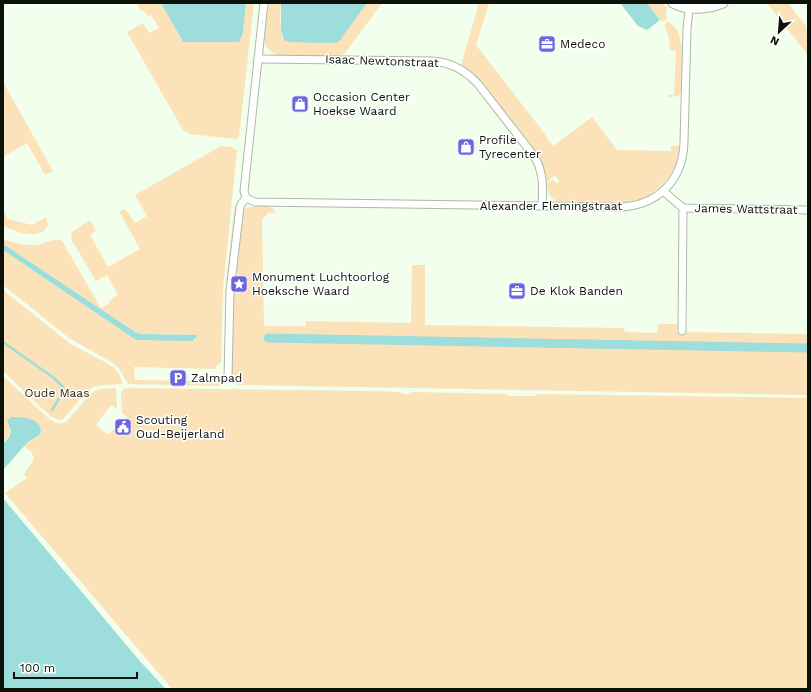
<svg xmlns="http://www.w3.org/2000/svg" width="811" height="692" font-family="'Work Sans',sans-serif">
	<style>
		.green { fill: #fce2b9 }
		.water { fill: #9ddddc }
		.pier { fill: #f2ffed }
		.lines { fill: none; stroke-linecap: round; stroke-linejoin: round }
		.stream { stroke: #9ddddc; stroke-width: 2.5 }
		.canal { stroke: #9ddddc; stroke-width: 9 }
		.street-casing { stroke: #abbaa5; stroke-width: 9 }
		.secondary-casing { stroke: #abbaa5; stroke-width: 11 }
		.street { stroke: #fff; stroke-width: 7 }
		.secondary { stroke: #fff; stroke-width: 9 }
		.labels { text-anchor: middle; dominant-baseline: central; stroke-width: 3; stroke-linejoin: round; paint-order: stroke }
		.poi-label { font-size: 12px; fill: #0c110a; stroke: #fff; text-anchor: start }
		.street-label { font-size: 12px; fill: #0c110a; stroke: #fff }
		.park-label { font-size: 12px; fill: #3b2804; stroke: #fff }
	</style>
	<rect width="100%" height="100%" fill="#f2ffed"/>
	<g class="green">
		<polygon points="136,3 161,3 183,42 243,33 246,3 254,3 239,137 235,139 190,134 183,130 127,32 143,23 149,33 159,28 151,15 148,16 144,10 141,11"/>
		<path d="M 269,3 L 281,3 L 280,20 L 282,37 L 338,42 L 367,3 L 382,3 L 345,53 L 340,56 L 279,55 C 271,53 266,49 264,40 Z"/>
		<path d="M 479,3 L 489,3 L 476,45 L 545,134 L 545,135 L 553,146 L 592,117 L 617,150 L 671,151 L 671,146 L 680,146 L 676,164 L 669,177 L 657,189 L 644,198 L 623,203 L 559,202 C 549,199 548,192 547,184 L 553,179 L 556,183 L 559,181 L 556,177 L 554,176 L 547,182 L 543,167 L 536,152 L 482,83 L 477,77 L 461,65 Z"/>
		<polygon points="647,3 661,3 667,7 666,13 667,19 662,22"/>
		<polygon points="767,3 788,3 808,29 808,55"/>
		<polygon points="669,21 678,31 682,48 681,91 679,96 668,97 668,95 674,95 676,51 670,50 669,37 667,37 668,34 664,25"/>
		<polygon points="3,82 53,171 45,175 27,143 3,157"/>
		<path d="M 221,146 L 231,147 L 237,150 L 223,289 L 221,363 L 217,365 L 215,369 L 134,367 L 135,380 L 219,381 L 220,375 L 221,375 L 221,383 L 219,386 L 128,384 L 120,370 L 113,363 L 69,338 L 3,285 L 3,250 L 136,340 L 195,340 L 197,335 L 141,334 L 131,330 L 3,244 L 3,239 C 14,243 25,246 37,245 C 45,244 55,237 62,241 L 101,308 L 110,303 L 109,301 L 118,295 L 107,275 L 96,281 L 71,239 L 72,232 L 90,220 L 96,231 L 90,235 L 108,267 L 140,249 L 120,213 L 120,211 L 123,209 L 126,210 L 135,223 L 147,216 L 135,195 Z"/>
		<polygon points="235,205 237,205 229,281 226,281"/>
		<path d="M 250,207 C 258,207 272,203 276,213 L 268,213 L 262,220 L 264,326 L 306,326 L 306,321 L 411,323 L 412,265 L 425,265 L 425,325 L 624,328 L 625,332 L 657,333 L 658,324 L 677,324 L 677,332 L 808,334 L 808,395 L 238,385 L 234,383 L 232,377 L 234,293 L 243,292 L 241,275 L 236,275 L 242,212 L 244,209 Z"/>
		<path d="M 3,210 L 8,219 L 32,225 L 46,217 L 48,225 C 41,241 16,232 3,226 Z"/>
		<polygon points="3,290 72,345 107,363 114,368 119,374 123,384 95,386 86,392 64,418 59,420 50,416 3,371"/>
		<path d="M 3,376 L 48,418 C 54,423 61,426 68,420 L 91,393 L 99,389 L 116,388 L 117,409 L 111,405 L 96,425 L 108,435 L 115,427 L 118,429 L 127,417 L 122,413 L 121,392 L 123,389 L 128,388 L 369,391 L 400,392 C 404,395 407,395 412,392 L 506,394 L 508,396 L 535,396 L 538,394 L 808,398 L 808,689 L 172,689 L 5,493 L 27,478 L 24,474 L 34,459 L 32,453 L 24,446 C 32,439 37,440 41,430 C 38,419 17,413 8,419 L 10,434 L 3,443 Z"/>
	</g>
	<g class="water">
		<polygon points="161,3 246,3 243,33 239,42 183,42"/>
		<polygon points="281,3 367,3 340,40 338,42 332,43 290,42 284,40 281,30"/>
		<polygon points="620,3 647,3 660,20 647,30 638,26"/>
		<polygon points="3,244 135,332 141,334 198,335 193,341 136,340 3,250"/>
		<path d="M 11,417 C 22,417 40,417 41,432 C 38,438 31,439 26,444 L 3,470 L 3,444 L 9,437 L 11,432 L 7,420 Z"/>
		<polygon points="3,498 140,661 166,689 3,689"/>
	</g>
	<polygon class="pier" points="3,496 62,564 142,660 168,689 166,689 140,661 3,498"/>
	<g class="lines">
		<polyline class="stream" points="3,342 54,378 63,387 63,392 52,410"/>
		<polyline class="canal" points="268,338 808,348"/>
		<defs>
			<g id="street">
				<path d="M 258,59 L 432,61 C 450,62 466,71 478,84 L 534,156 C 544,172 543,188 542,206"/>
				<polyline points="663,191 683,208 808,210"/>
				<path d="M 246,198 L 255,202 L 619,207 C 657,206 683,181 684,142 L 687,29 L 689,8"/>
				<polyline points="682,331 683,208"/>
				<polyline points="228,378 230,291 240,207 242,203 246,198 244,191 264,3"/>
			</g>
			<path id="secondary" d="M 673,3 C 689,11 707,9 723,3"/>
		</defs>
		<use href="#street" class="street-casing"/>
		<use href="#secondary" class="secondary-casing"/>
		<use href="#street" class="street"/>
		<use href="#secondary" class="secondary"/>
	</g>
	<defs>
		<symbol id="office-square" viewBox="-11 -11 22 22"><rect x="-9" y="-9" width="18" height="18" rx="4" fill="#6b65df" stroke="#fff"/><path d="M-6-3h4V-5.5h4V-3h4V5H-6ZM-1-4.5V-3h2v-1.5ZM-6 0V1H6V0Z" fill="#fff"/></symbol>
		<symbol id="shop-square" viewBox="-11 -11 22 22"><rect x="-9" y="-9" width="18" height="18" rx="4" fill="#6b65df" stroke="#fff"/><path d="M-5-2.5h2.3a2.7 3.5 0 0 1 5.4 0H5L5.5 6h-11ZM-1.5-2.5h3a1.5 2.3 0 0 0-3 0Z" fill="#fff"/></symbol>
		<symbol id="sight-square" viewBox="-11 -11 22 22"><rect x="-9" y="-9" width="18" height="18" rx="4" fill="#6b65df" stroke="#fff"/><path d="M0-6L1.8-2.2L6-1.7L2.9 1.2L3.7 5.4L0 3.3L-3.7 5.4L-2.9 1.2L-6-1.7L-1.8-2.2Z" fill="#fff"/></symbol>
		<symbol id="parking-square" viewBox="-11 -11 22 22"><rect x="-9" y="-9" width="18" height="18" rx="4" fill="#6b65df" stroke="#fff"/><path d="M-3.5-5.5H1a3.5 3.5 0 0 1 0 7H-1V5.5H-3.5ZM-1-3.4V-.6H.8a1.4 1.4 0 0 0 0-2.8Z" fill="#fff"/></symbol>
		<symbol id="civic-square" viewBox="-11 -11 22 22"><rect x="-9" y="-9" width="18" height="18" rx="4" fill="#6b65df" stroke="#fff"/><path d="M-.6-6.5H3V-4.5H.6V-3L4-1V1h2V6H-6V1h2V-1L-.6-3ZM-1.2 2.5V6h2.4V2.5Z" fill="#fff"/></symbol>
	</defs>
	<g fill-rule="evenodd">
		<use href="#office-square" x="537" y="34" width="20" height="20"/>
		<use href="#shop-square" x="290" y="94" width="20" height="20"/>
		<use href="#shop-square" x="456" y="137" width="20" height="20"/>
		<use href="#sight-square" x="229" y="274" width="20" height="20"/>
		<use href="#office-square" x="507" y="281" width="20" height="20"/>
		<use href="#parking-square" x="168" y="368" width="20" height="20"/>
		<use href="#civic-square" x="113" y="417" width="20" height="20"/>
	</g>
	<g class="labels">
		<g class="poi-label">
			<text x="560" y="44">Medeco</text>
			<text x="313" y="97">Occasion Center<tspan x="313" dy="14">Hoekse Waard</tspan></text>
			<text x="479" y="140">Profile<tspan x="479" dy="14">Tyrecenter</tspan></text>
			<text x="252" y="277">Monument Luchtoorlog<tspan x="252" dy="14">Hoeksche Waard</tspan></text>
			<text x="530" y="291">De Klok Banden</text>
			<text x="191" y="378">Zalmpad</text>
			<text x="136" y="420">Scouting<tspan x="136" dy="14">Oud-Beijerland</tspan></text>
		</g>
		<g class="street-label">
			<text transform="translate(382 61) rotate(2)">Isaac Newtonstraat</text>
			<text x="551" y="206">Alexander Flemingstraat</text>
			<text transform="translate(746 209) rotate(1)">James Wattstraat</text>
		</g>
		<g class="park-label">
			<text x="57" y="393">Oude Maas</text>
		</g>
	</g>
	<rect width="811" height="692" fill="none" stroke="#0c110a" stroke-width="8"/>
	<g transform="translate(779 32) rotate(206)" stroke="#ffffff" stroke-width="3" paint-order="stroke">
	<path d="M0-3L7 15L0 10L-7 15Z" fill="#0c110a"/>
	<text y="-6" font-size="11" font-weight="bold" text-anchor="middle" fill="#0c110a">N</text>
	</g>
	<path d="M14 672v6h123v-6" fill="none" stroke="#0c110a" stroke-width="2"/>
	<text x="20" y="672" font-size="12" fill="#0c110a" stroke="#ffffff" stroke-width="3" paint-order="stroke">100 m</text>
</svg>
